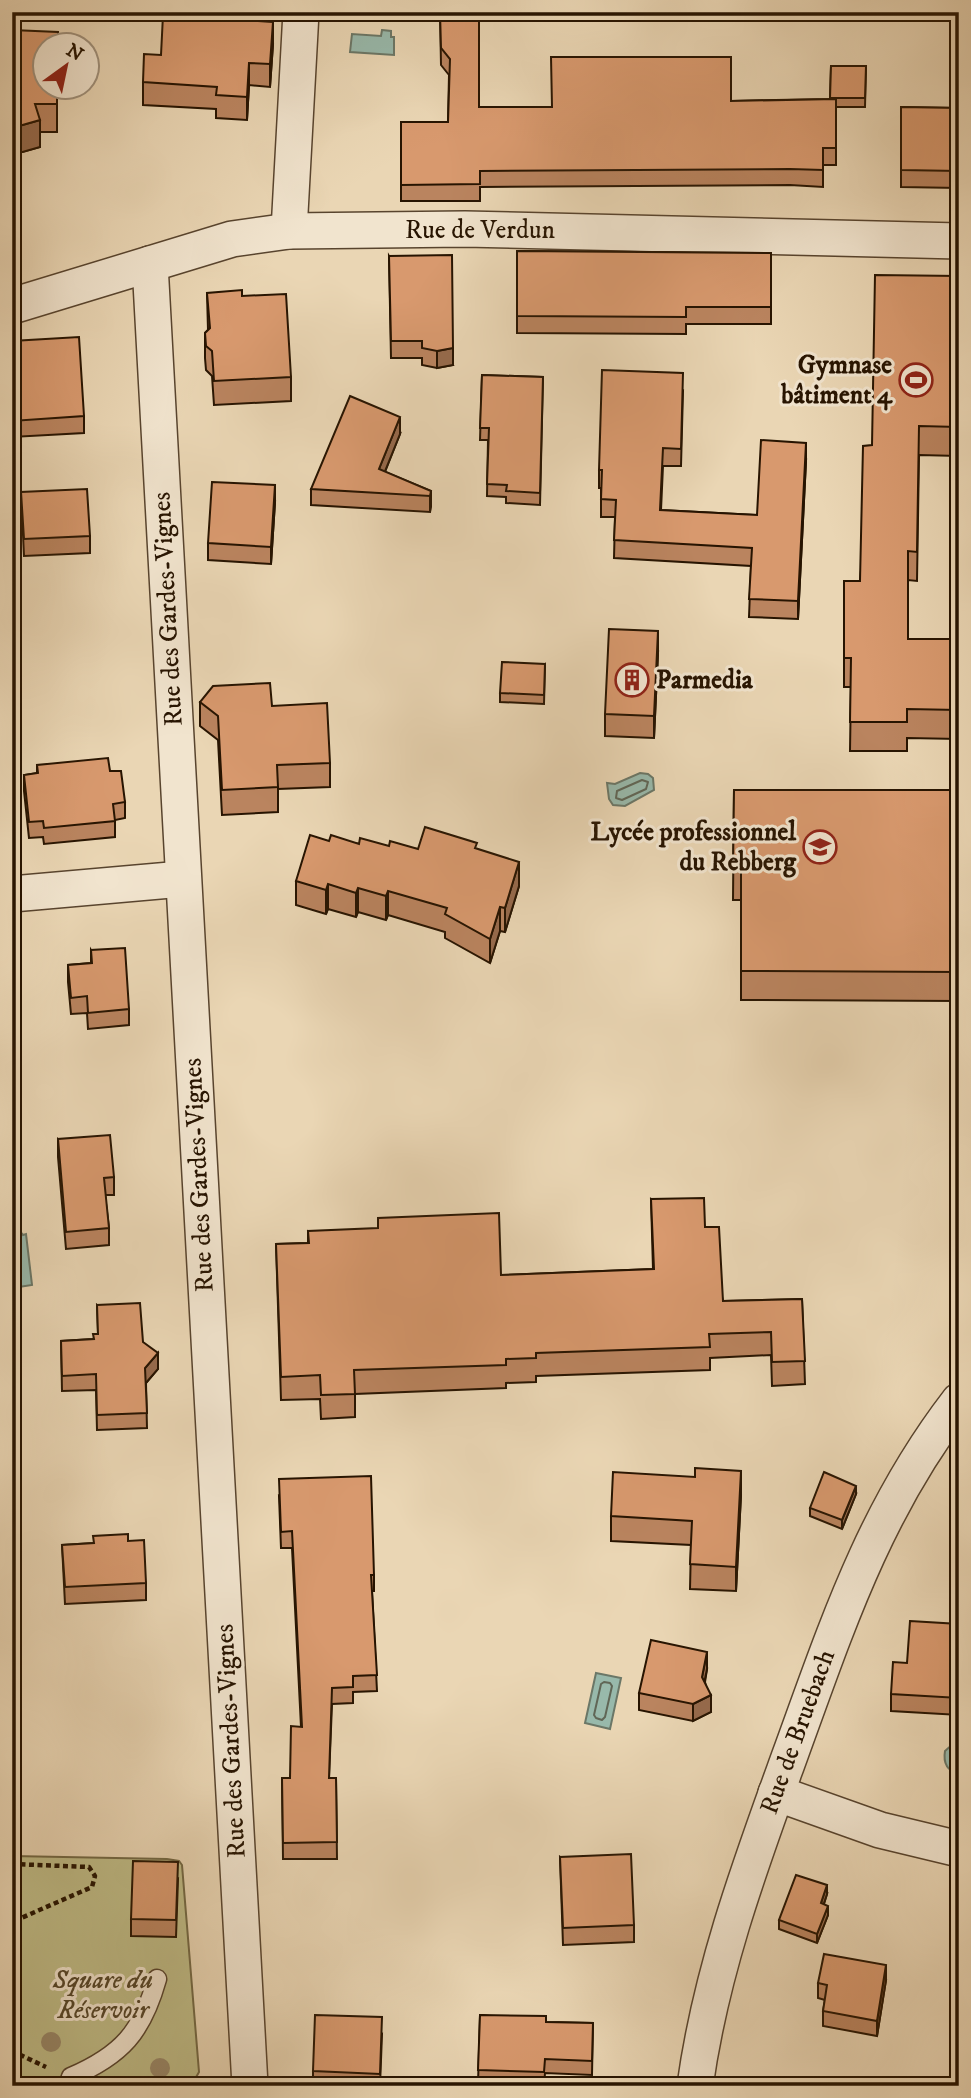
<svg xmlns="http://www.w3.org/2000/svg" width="971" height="2098" font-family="'IM FELL DW Pica',serif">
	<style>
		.green { fill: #bfbc87; stroke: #736844; stroke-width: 2 }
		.water { fill: #98b9ab; stroke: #6b7767; stroke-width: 2 }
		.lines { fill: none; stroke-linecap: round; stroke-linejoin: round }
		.shore { stroke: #606656; stroke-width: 2 }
		.service-casing { stroke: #58442e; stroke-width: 21 }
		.minor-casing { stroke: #58442e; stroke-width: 38 }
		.path { stroke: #271401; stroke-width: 4.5; stroke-dasharray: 5 3.5; stroke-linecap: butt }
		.service { stroke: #f1e4ce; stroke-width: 18 }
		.minor { stroke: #f1e4ce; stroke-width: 35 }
		.tree { fill: #988768 }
		.wall { fill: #ba845f; stroke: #271401; stroke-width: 2 }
		.shaded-wall { fill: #976b4d; stroke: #271401; stroke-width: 2 }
		.building { fill: #d8996e; stroke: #271401; stroke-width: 2 }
		.labels { text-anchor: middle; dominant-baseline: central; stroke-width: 6; stroke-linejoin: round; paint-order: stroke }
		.street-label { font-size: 26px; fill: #271401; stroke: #f1e4ce }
		.poi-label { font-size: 26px; font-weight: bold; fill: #271401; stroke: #f1e4ce; text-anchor: end }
		.park-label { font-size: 26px; font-style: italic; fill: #554629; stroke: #f1e4ce }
	</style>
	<rect width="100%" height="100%" fill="#ead6b4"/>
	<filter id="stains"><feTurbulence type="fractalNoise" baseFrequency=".00286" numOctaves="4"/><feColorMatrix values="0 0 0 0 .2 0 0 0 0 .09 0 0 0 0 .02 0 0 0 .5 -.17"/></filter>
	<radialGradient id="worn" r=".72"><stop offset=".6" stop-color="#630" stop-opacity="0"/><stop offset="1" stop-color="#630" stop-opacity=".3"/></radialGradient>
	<polygon class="green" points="12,1856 167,1859 179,1861 182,1865 199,2072 191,2086 12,2086"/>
	<g class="water">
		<polygon points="382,30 391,31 391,37 394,37 394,55 350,52 352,34 381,36"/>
		<polygon points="640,773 648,774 653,778 654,790 625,806 613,805 609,799 607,783 615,784"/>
		<polygon points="12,1228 18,1229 23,1235 26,1234 32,1285 12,1288"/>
		<polygon points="596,1673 621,1678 610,1729 585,1723"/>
		<path d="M 954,1743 L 959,1743 L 959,1774 C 947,1771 943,1763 945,1751 Z"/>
	</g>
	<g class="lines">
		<g class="shore">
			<polygon points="642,780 648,782 646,789 622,800 616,798 617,791"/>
			<polygon points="604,1682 610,1683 612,1686 605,1717 602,1720 596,1718 594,1715 601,1684"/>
		</g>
		<defs>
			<path id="service" d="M 68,2086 L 71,2077 C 122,2055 142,2032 157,1979"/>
			<g id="minor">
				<polyline points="289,231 301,12"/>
				<polyline points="150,264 250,2086"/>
				<polyline points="12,306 232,239 289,231 465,229 959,241"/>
				<polyline points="12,894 182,879"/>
				<polyline points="776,1793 880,1830 959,1849"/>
				<path d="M 695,2086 C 711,1970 751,1863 790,1755 C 837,1626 874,1511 959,1401"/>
			</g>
		</defs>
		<use href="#service" class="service-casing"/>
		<use href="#minor" class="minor-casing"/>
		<g class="path">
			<polyline points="12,1864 89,1867 95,1876 92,1887 12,1922"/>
			<polyline points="12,2051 46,2067"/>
		</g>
		<use href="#service" class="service"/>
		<use href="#minor" class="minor"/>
	</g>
	<g class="tree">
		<circle cx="51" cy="2042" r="10"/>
		<circle cx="160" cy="2068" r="10"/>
	</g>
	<g class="wall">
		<polygon points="440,12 479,107 552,107 731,101 830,99 831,66 866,66 865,107 836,107 836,165 823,165 823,187 790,185 480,187 480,201 401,201 401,122 448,122 449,75 441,65"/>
		<polygon points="12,30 57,88 57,132 40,132 40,147 12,155"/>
		<polygon points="273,44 270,87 249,85 247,120 216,118 216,109 143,105 143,82 161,55"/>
		<polygon points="901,107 959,108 959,188 901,187"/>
		<polygon points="517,251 771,253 771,324 686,324 686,334 517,333"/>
		<polygon points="389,256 453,365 437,368 422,365 422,358 391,358"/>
		<polygon points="959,276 959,456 919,455 917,581 908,580 908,639 959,639 959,739 907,738 907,751 850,751 851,687 844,687 844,581 860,581 872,445"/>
		<polygon points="207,293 242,296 291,377 291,401 214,405 212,376 206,370 205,358 205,333 208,330"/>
		<polygon points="12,341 84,416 84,433 12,437"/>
		<polygon points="482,375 543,377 540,505 506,503 506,497 487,496 488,440 480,440"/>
		<polygon points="683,391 681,466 663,466 661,510 757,515 806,461 798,619 749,617 751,566 614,558 615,517 601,517 601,488 599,488 599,470"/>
		<polygon points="400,434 385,472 431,491 430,512 311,505 311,489"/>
		<polygon points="21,492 90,536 90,553 24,556"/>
		<polygon points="275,502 271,564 208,560 208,543"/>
		<polygon points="658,653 654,738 605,736 605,714"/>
		<polygon points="545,664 544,704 500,702 500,693"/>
		<polygon points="200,702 272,706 330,763 330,787 278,789 278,812 222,815 218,740 200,726"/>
		<polygon points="37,765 110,771 125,802 125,818 115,820 115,837 44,844 43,837 29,838 24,791 24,775 37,773"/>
		<polygon points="734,790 959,790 959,1001 741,1000 741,900 733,900"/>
		<polygon points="329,841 418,849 477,849 519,886 505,932 500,931 490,963 445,938 445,932 388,915 386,920 358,912 356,917 328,909 326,914 296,905 296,881"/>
		<polygon points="91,950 129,1009 129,1025 88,1029 87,1013 71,1014 68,982 68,965 91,963"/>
		<polygon points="58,1139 114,1177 114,1195 105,1195 109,1228 109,1245 66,1249 58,1157"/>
		<polygon points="651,1199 705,1227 723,1301 802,1299 805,1384 772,1386 771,1355 710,1358 710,1370 536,1376 536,1382 506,1383 506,1388 355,1394 355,1417 321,1419 320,1399 281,1400 276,1244 308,1243 308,1231 501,1275 653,1269"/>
		<polygon points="97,1305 143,1342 158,1369 146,1383 147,1428 97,1430 96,1390 62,1391 61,1341 93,1339 98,1334"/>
		<polygon points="856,1494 842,1529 810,1516 810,1508"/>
		<polygon points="741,1495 736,1591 690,1589 691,1545 611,1541 611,1516"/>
		<polygon points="279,1496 374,1575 374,1591 372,1591 377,1691 353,1692 353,1703 332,1704 329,1778 336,1778 337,1859 283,1859 282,1778 290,1778 301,1727 292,1548 281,1548"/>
		<polygon points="128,1541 146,1583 146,1600 65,1604 62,1545"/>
		<polygon points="959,1624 959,1715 891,1711 891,1694 907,1663"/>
		<polygon points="707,1669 705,1682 711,1712 693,1721 639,1710 639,1693"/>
		<polygon points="560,1857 634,1925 634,1942 563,1945"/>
		<polygon points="178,1879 176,1937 131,1936 131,1919"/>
		<polygon points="827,1894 824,1904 828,1915 817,1943 779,1929 779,1920"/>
		<polygon points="886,1980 877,2036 823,2026 823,2011 825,2000 818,1998 818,1983"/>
		<polygon points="480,2015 546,2022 593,2023 592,2075 545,2073 544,2086 478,2084"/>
		<polygon points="382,2034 380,2086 313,2086 313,2071"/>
	</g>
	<g class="shaded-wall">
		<polygon points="273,22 273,44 270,87 270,64"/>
		<polygon points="249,63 249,85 247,120 247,97"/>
		<polygon points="40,120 40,147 12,155 12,128"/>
		<polygon points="453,348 453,365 437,368 437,351"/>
		<polygon points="400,417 400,434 379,486 379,469"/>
		<polygon points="806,443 806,461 798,619 798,601"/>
		<polygon points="275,485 275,502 271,564 271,547"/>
		<polygon points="431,491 431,507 430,512 430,496"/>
		<polygon points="658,631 658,653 654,738 654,716"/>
		<polygon points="519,862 519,886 505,932 505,908"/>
		<polygon points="328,884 328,909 326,914 326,890"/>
		<polygon points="358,888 358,912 356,917 356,893"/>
		<polygon points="388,891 388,915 386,920 386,896"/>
		<polygon points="500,907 500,931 490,963 490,939"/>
		<polygon points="158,1353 158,1369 145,1384 145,1368"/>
		<polygon points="741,1471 741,1495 736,1591 736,1567"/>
		<polygon points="856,1486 856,1494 842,1529 842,1520"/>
		<polygon points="707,1652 707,1669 702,1694 702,1677"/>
		<polygon points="711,1695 711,1712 693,1721 693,1704"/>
		<polygon points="827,1885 827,1894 821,1912 821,1903"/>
		<polygon points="828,1906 828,1915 817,1943 817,1934"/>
		<polygon points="886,1965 886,1980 877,2036 877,2021"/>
	</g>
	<g class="building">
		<polygon points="440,12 479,12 479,107 552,107 551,57 731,57 731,101 836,99 836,148 823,148 823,170 790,169 480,171 480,184 401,185 401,122 448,122 450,59 441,48"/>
		<polygon points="163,15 273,22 270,64 249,63 247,97 216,95 217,87 143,82 144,54 161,55"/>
		<polygon points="12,30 58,32 58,46 46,46 46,88 57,88 57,104 35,104 40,120 12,128"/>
		<polygon points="831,66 866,66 865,98 830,98"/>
		<polygon points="901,107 959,108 959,171 901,170"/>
		<polygon points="517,251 771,253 771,307 686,307 686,317 517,316"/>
		<polygon points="452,255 453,348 437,351 422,348 422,341 391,341 389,256"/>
		<polygon points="875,275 959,276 959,427 919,426 917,552 908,551 908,639 959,639 959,710 907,709 907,722 850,722 851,658 844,658 844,581 860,581 863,446 872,445"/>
		<polygon points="242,290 242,296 286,294 291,377 214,381 212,351 206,346 205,333 210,328 207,293"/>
		<polygon points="79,337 84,416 12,421 12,341"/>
		<polygon points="602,370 683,373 681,449 663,448 660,510 757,515 761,440 806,443 798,601 749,599 752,548 614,540 616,500 601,499 602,470 599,470"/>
		<polygon points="482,375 543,377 540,493 506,491 507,485 487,484 489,428 480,428"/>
		<polygon points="350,396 400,417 379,469 431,491 430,496 311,489"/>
		<polygon points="212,482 275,485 271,547 208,543"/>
		<polygon points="87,489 90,536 24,539 21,492"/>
		<polygon points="609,629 658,631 654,716 605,714"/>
		<polygon points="502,662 545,664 544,695 500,693"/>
		<polygon points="270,683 272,706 327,703 330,763 277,765 278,787 222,790 218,716 200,702 213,686"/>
		<polygon points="108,758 110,771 121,771 125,802 113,804 115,821 44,828 43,821 29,822 24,775 38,773 37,765"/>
		<polygon points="734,790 959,790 959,972 741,971 741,871 733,871"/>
		<polygon points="425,827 477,843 475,848 519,862 505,908 500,907 490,939 445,914 447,908 388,891 386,896 358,888 356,893 328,884 326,890 296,881 310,835 329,841 331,835 359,844 360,838 389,846 390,841 418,849"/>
		<polygon points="125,948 129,1009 88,1013 87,996 71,998 68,965 92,963 91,950"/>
		<polygon points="110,1135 114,1177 104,1178 109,1228 66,1232 58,1139"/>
		<polygon points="704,1198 705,1227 719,1227 723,1301 802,1299 805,1361 772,1362 771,1332 709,1334 710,1347 536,1353 536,1358 506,1359 506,1365 354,1370 355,1394 321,1395 320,1375 281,1377 276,1244 309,1243 308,1231 378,1228 378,1218 499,1213 501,1275 654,1269 651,1199"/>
		<polygon points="140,1303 143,1342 158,1353 145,1368 147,1413 97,1415 96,1374 62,1376 61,1341 94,1339 93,1334 98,1334 97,1305"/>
		<polygon points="695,1468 741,1471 736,1567 690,1564 692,1521 611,1516 613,1472 695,1477"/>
		<polygon points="824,1472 856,1486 842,1520 810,1508"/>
		<polygon points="371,1476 374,1575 371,1575 377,1675 353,1676 353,1687 332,1688 329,1778 336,1778 337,1842 283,1843 282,1778 290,1778 291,1726 302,1727 292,1531 281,1532 279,1479"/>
		<polygon points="128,1534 128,1541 144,1540 146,1583 65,1587 62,1545 94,1543 93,1536"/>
		<polygon points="910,1621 959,1624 959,1698 891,1694 893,1662 907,1663"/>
		<polygon points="651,1640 707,1652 702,1677 711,1695 693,1704 639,1693"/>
		<polygon points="631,1854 634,1925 563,1928 560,1857"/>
		<polygon points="133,1861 178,1862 176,1920 131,1919"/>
		<polygon points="796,1875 827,1885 821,1903 828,1906 817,1934 779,1920"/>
		<polygon points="824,1954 886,1965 877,2021 823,2011 827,1985 818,1983"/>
		<polygon points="315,2015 382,2017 380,2074 313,2071"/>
		<polygon points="480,2015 546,2016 546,2022 593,2023 592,2061 545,2059 544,2072 478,2070"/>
	</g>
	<defs>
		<symbol id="stadium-ring" viewBox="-11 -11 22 22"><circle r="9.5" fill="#f1e4ce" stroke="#8f2418" stroke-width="1.5"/><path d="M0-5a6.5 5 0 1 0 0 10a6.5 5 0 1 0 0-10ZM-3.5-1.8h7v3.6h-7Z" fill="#8f2418"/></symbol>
		<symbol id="building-ring" viewBox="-11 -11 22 22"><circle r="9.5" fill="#f1e4ce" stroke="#8f2418" stroke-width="1.5"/><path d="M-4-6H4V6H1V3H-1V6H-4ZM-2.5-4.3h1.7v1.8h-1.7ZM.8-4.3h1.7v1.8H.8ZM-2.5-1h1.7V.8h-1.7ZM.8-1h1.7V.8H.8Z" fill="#8f2418"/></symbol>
		<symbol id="school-ring" viewBox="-11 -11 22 22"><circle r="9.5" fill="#f1e4ce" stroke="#8f2418" stroke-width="1.5"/><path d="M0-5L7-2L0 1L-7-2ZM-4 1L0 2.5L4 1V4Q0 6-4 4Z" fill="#8f2418"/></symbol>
	</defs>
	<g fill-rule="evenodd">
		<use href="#stadium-ring" x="897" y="361" width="38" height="38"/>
		<use href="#building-ring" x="613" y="661" width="38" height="38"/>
		<use href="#school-ring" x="801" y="828" width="38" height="38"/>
	</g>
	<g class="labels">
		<g class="street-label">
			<text x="480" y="230">Rue de Verdun</text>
			<text transform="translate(168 609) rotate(-93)">Rue des Gardes-Vignes</text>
			<text transform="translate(199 1175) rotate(-93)">Rue des Gardes-Vignes</text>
			<text transform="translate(798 1732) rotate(-70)">Rue de Bruebach</text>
			<text transform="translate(231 1741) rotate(-93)">Rue des Gardes-Vignes</text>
		</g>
		<g class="poi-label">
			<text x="892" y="365">Gymnase<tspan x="892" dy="30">bâtiment 4</tspan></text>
			<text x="656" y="680" text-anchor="start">Parmedia</text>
			<text x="796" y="832">Lycée professionnel<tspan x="796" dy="30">du Rebberg</tspan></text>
		</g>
		<g class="park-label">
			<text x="103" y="1980">Square du<tspan x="103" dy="30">Réservoir</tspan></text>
		</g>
	</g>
	<rect width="971" height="2098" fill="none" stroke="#ead6b4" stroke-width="42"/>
	<rect x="14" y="14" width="943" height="2070" fill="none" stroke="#271401" stroke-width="3.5"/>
	<rect x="21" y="21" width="929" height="2056" fill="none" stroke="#271401" stroke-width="2"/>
	<g transform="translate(66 66) rotate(33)"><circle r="33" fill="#f1e4ce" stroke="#a0917c" stroke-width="2"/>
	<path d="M0-5L12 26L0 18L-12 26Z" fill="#8f2418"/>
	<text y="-10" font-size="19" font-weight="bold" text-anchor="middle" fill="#271401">N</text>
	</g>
	<rect width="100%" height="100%" filter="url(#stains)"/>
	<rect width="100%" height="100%" fill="url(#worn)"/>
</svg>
